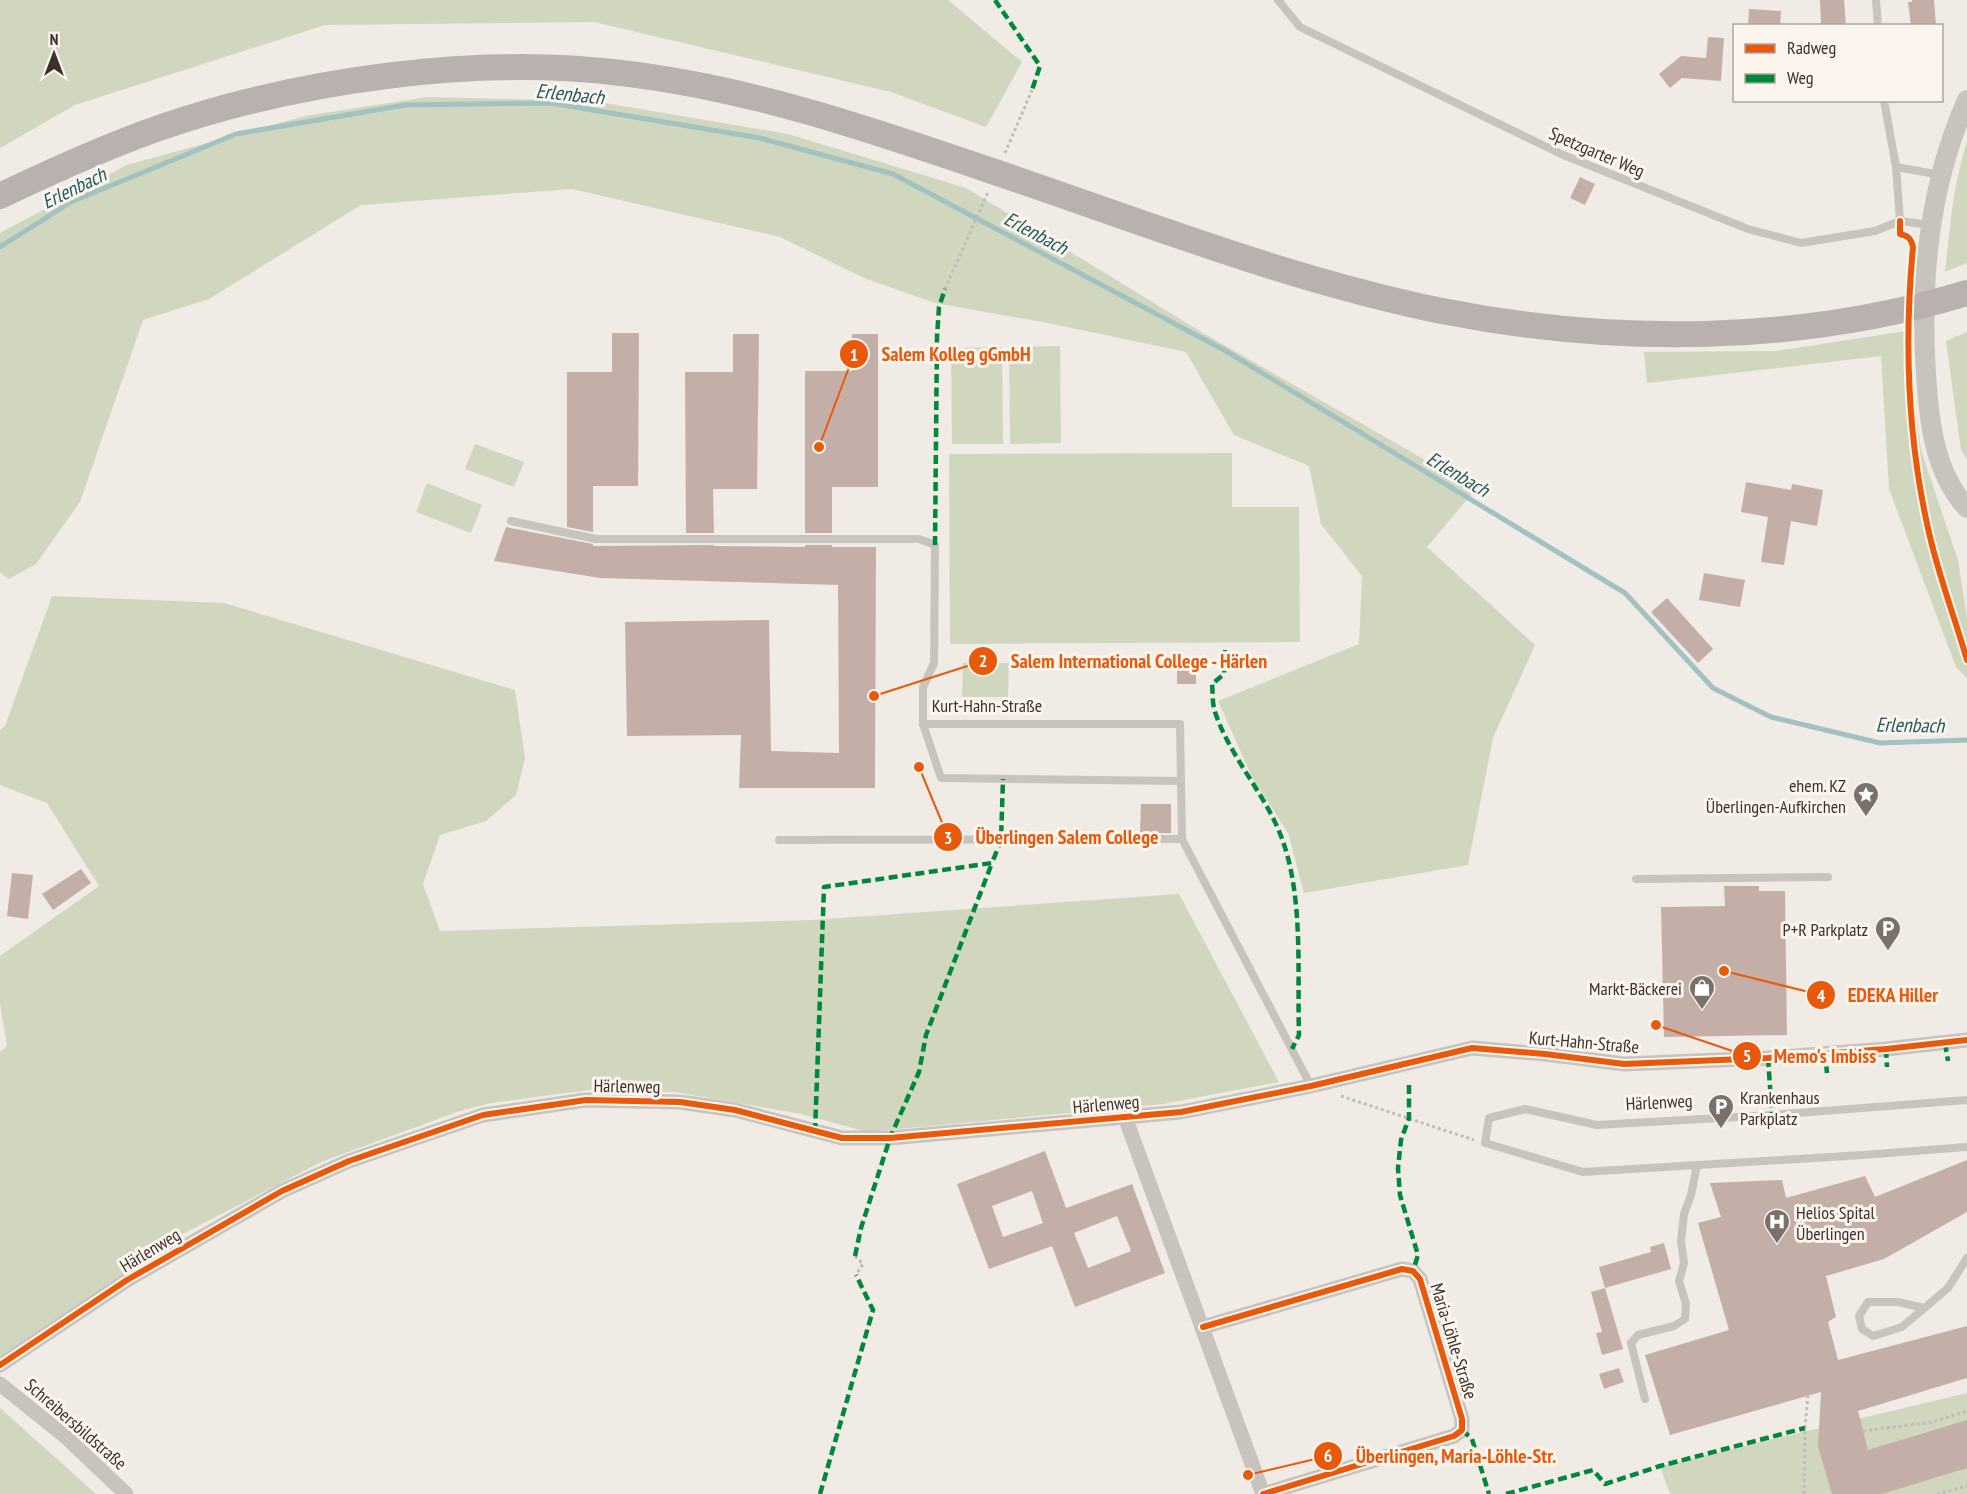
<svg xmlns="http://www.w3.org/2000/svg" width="1967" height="1494" font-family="'PT Sans Narrow',sans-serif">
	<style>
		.green { fill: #d1d6bf }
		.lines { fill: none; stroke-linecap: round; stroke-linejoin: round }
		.stream { stroke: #a1c2c1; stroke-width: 5 }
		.building { fill: #c3afa7; fill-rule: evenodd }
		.path { stroke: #c2bbb6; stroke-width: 3; stroke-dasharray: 3 3; stroke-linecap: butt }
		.service { stroke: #c9c3be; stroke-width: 8 }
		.minor { stroke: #c9c3be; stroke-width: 15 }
		.tertiary { stroke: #c9c3be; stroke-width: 20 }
		.primary { stroke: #b8b1ad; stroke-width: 26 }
		.quiet { stroke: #00873e; stroke-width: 4.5; stroke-dasharray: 9 4.5; stroke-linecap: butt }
		.cycleway-casing { stroke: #fbf5ee; stroke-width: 10 }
		.cycleway { stroke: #e8590c; stroke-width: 6 }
		.labels { text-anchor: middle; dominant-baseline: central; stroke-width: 6; stroke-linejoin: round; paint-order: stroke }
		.street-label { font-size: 18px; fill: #3b302b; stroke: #fbf5ee }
		.poi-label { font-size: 18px; fill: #3b302b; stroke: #fbf5ee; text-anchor: end }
		.water-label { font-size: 20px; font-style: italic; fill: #1f5a5e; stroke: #fbf5ee }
		.leader { fill: none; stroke: #e8590c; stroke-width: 2 }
		.callout-dot { fill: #e8590c; stroke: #fbf5ee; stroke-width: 2 }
		.mark-label { font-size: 18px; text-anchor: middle; font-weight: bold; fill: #fff }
		.callout-label { font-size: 20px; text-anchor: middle; font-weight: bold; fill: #e8590c; stroke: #fbf5ee; stroke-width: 6; stroke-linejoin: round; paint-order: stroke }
	</style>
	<rect width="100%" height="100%" fill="#f0ebe5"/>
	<g class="green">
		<polygon points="0,0 948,0 1022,62 986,127 891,92 594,22 325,25 75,105 0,148"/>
		<polygon points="427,97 593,101 788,134 966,188 1203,333 1476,489 1427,547 1535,645 1493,738 1468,865 1304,893 1288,833 1252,777 1218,701 1359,644 1362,576 1321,524 1309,466 1234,435 1186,352 1048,323 935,303 864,278 780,237 572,189 361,205 209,299 143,320 80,502 36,564 9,579 0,573 0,233 127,165 305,116"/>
		<path d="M 1967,142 L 1967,263 L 1945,272 C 1950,228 1953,184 1967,142 Z"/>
		<polygon points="1906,331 1921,450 1958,560 1967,618 1967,678 1956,667 1889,489 1881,356 1647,383 1644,352 1776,351"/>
		<polygon points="1967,332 1967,459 1961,450 1946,341"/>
		<polygon points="1060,346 1061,443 1010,444 1009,347"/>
		<polygon points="1002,347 1003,444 952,444 951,348"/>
		<polygon points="475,444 524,462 514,487 465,469"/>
		<polygon points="1232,453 1232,507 1299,507 1300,642 950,644 949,454"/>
		<polygon points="427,483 482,505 471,533 416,512"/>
		<polygon points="52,596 224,603 515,690 525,758 516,795 486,821 440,835 423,884 440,931 812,920 1179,894 1279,1082 1163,1104 867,1132 801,1114 675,1092 590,1090 491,1103 460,1111 321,1162 181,1235 0,1356 0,1052 7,1046 0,1004 0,956 99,886 47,803 0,785 0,730 5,726"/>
		<polygon points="963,663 1009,663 1008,697 962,697"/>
		<polygon points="1967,1393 1967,1494 1670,1494 1660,1466"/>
		<polygon points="0,1408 96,1494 0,1494"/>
	</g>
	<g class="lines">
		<polyline class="stream" points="0,247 71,202 236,134 405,105 551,103 760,138 893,174 1226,351 1625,593 1713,688 1771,717 1880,743 1967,740"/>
	</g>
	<g class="building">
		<polygon points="1820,0 1844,0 1846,26 1821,26"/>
		<polygon points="1912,0 1934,0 1936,26 1911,26 1908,2 1912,2"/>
		<polygon points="1749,9 1781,11 1780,26 1748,26"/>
		<polygon points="1708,37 1724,38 1721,81 1682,78 1670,88 1659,74 1681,56 1706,58"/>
		<polygon points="1580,177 1595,184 1585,205 1570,198"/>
		<polygon points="612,333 639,333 638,486 593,486 593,532 567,527 567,372 612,372"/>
		<polygon points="733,334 759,334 757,489 713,489 714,533 686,533 685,372 733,372"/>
		<polygon points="852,334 878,334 878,487 832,487 832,533 805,533 805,371 852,371"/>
		<polygon points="1746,482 1791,490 1792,484 1823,490 1817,526 1791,521 1784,565 1761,562 1768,517 1741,512"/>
		<polygon points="506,527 593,544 593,546 714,545 714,546 805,547 805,545 832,545 832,547 876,547 875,788 739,788 741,735 627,736 625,622 769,620 771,751 839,753 838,585 600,578 494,561"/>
		<polygon points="1704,573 1745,580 1740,607 1699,600"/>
		<polygon points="1667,598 1713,649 1698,663 1651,612"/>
		<rect x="1177" y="667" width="19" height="17"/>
		<polygon points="1141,804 1171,804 1171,833 1140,833"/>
		<polygon points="81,869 91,883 53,910 42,894"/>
		<polygon points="12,873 33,875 28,919 7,916"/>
		<polygon points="1724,886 1759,886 1759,891 1785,891 1787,1035 1664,1037 1661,907 1725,906"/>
		<path d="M 1045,1151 L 1066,1208 L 1132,1184 L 1165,1273 L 1075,1307 L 1052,1246 L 989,1269 L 957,1184 ZM 1032,1191 L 1043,1223 L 1003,1237 L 992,1206 ZM 1117,1216 L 1131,1251 L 1088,1268 L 1074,1233 Z"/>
		<polygon points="1967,1160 1967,1212 1884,1259 1826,1276 1836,1317 1828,1322 1838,1360 1967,1326 1967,1378 1858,1411 1868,1450 1967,1420 1967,1468 1882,1494 1832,1494 1818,1447 1821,1392 1670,1435 1645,1355 1729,1330 1698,1223 1721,1217 1710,1183 1782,1180 1786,1198 1865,1176 1875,1197"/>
		<polygon points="1664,1243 1671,1269 1605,1288 1599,1267 1651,1252 1650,1247"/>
		<polygon points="1605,1288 1623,1349 1602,1355 1596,1333 1602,1332 1591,1292"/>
		<polygon points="1619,1368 1624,1382 1604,1389 1599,1374"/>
	</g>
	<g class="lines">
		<g class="path">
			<polyline points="1005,153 1032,90"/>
			<polyline points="945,289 988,192"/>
			<polyline points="1341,1096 1474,1140"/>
			<polyline points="855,1256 863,1264 856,1275"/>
			<polyline points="1863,1431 1933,1422 1967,1411"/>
			<polyline points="1804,1494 1805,1428 1808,1396"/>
			<polyline points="1937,1494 1967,1486"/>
		</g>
		<g class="service">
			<polyline points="1278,0 1300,27 1561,154 1748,229 1801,243 1875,231 1900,221 1931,225"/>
			<polyline points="1876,0 1878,26"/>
			<polyline points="1884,100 1896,167 1900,221"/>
			<polyline points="1896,167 1941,175"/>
			<polyline points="511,521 596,539 919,539 935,545 934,663 923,687 923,724 941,778 1180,781"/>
			<polyline points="923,724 1180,724 1182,839 1311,1086"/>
			<polyline points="779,840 1182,839"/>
			<polyline points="1636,879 1828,877"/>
			<polyline points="1967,1100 1772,1115 1597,1125 1525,1109 1489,1118 1485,1143 1583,1172 1863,1155 1967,1147"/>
			<polyline points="1924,1308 1898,1302 1868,1302 1859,1316 1862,1329 1873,1336 1902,1327 1948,1288 1967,1258"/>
			<polyline points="1645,1399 1631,1343 1638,1335 1674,1326 1685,1319 1686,1304 1679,1281 1684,1263 1681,1241 1684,1214 1691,1195 1697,1165"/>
		</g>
		<g class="minor">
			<polyline points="1125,1117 1263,1494"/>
			<polyline points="1203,1327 1402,1269 1413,1271 1420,1279 1462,1419 1462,1430 1454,1436 1263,1494"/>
			<polyline points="0,1365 127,1280 282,1191 349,1161 483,1115 586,1100 680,1102 735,1110 842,1138 890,1138 1181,1112 1311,1086 1472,1048 1545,1054 1624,1064 1768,1058 1886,1049 1967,1040"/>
			<polyline points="0,1384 66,1437 126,1494"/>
		</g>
		<path class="tertiary" d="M 1967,100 C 1929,185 1920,282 1926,374 C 1929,421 1934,472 1967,508"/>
		<path class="primary" d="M 0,196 C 52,171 105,147 159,128 C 298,80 476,55 621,73 C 760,89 892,137 1024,182 C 1161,229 1299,282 1442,311 C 1614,345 1799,344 1967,293"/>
		<g class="quiet">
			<polyline points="995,0 1040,66 1032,90"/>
			<polyline points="935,545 937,337 939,307 945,289"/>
			<path d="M 1225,650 L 1224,674 L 1212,684 C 1213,693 1212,703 1215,712 C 1230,757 1264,792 1281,836 C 1304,896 1297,971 1299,1035 L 1292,1049"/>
			<polyline points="1945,1043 1948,1061"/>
			<polyline points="1886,1049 1887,1067"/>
			<polyline points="1825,1053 1827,1073"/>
			<polyline points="1768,1058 1772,1115"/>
			<polyline points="1409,1085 1409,1118 1401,1140 1398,1168 1400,1195 1418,1255 1413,1271"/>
			<polyline points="815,1132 824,887 992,863 1001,840 1003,779"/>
			<polyline points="855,1256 861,1228 890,1138 919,1072 926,1035 992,863"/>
			<polyline points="1462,1430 1472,1439 1489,1494"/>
			<polyline points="820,1494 873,1310 856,1275"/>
			<polyline points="1506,1494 1593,1470 1605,1484 1660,1466 1805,1428"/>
		</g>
		<defs>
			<g id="cycleway">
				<path d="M 1900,221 L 1900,234 C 1908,236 1911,238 1913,247 C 1904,343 1908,443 1930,537 C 1940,579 1955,619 1967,660"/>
				<polyline points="1203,1327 1402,1269 1413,1271 1420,1279 1462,1419 1462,1430 1454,1436 1263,1494"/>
				<polyline points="0,1365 127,1280 282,1191 349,1161 483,1115 586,1100 680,1102 735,1110 842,1138 890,1138 1181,1112 1311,1086 1472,1048 1545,1054 1624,1064 1768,1058 1886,1049 1967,1040"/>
			</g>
		</defs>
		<use href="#cycleway" class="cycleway-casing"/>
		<use href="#cycleway" class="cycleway"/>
	</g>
	<defs>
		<symbol id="sight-pin" viewBox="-11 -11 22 30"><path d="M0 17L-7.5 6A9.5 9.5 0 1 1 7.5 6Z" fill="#7a716c" stroke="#fbf5ee"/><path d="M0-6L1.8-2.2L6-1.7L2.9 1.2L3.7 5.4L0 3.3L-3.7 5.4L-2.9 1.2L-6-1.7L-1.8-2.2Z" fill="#fff"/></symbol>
		<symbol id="parking-pin" viewBox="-11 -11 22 30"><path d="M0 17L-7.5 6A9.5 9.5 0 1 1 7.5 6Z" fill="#7a716c" stroke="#fbf5ee"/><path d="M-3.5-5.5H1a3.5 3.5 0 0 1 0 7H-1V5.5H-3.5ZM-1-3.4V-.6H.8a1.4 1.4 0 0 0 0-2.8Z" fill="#fff"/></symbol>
		<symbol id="shop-pin" viewBox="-11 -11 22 30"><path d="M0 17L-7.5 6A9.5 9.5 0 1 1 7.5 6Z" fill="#7a716c" stroke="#fbf5ee"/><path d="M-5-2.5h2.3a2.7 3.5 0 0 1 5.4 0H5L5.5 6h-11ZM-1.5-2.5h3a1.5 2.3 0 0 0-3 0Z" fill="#fff"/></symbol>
		<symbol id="hospital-pin" viewBox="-11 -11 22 30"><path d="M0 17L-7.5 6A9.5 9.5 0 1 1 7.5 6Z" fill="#7a716c" stroke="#fbf5ee"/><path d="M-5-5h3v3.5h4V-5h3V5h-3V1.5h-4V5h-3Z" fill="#fff"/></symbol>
	</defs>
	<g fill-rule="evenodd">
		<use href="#sight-pin" x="1851" y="780" width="30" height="40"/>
		<use href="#parking-pin" x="1873" y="914" width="30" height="40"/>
		<use href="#shop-pin" x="1687" y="973" width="30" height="40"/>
		<use href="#parking-pin" x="1706" y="1092" width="30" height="40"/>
		<use href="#hospital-pin" x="1762" y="1207" width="30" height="40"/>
	</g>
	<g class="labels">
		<g class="street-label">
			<text transform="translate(1597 152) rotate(23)">Spetzgarter Weg</text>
			<text x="987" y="705">Kurt-Hahn-Straße</text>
			<text transform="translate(1584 1042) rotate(5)">Kurt-Hahn-Straße</text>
			<text transform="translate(627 1086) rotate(1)">Härlenweg</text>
			<text transform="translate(1659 1102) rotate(-3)">Härlenweg</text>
			<text transform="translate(1106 1104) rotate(-5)">Härlenweg</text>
			<text transform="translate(150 1250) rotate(-31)">Härlenweg</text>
			<text transform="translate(1454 1341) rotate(73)">Maria-Löhle-Straße</text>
			<text transform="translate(76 1424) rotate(41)">Schreibersbildstraße</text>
		</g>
		<g class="poi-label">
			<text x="1846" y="785">ehem. KZ<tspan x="1846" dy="21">Überlingen-Aufkirchen</tspan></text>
			<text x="1868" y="929">P+R Parkplatz</text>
			<text x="1682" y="988">Markt-Bäckerei</text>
			<text x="1740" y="1097" text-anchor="start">Krankenhaus<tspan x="1740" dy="21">Parkplatz</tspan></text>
			<text x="1796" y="1212" text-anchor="start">Helios Spital<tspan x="1796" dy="21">Überlingen</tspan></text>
		</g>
		<g class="water-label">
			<text transform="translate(570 94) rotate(6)">Erlenbach</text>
			<text transform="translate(74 188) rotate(-26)">Erlenbach</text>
			<text transform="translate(1036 233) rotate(28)">Erlenbach</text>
			<text transform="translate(1458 474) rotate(31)">Erlenbach</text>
			<text transform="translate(1910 725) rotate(1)">Erlenbach</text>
		</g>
	</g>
	<path class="leader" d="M819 447L854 354M874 696L983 661M919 767L948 837M1724 971L1821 995M1656 1025L1747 1056M1248 1475L1328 1456"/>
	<g class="callout-dot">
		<circle cx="819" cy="447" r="6"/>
		<circle cx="874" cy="696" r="6"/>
		<circle cx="919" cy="767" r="6"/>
		<circle cx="1724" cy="971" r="6"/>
		<circle cx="1656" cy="1025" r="6"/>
		<circle cx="1248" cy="1475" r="6"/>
		<circle cx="854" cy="354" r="15"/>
		<circle cx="983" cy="661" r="15"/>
		<circle cx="948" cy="837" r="15"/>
		<circle cx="1821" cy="995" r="15"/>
		<circle cx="1747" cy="1056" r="15"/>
		<circle cx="1328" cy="1456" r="15"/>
	</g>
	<g class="mark-label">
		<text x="854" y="361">1</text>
		<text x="983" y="667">2</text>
		<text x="948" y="844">3</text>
		<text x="1821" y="1002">4</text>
		<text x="1747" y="1062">5</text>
		<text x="1328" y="1462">6</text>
	</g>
	<g class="callout-label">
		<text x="956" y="361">Salem Kolleg gGmbH</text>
		<text x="1139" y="668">Salem International College - Härlen</text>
		<text x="1067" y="844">Überlingen Salem College</text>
		<text x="1893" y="1002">EDEKA Hiller</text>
		<text x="1825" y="1063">Memo's Imbiss</text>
		<text x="1456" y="1463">Überlingen, Maria-Löhle-Str.</text>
	</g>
	<rect x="1733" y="24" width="210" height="78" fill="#fbf5ee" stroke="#aea6a0" stroke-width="1.5"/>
	<rect x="1745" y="44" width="30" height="9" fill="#e8590c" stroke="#aea6a0" stroke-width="1.5"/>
	<text x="1787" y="54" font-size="18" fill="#3b302b">Radweg</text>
	<rect x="1745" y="74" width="30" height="9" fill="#00873e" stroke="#aea6a0" stroke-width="1.5"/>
	<text x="1787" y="84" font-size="18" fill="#3b302b">Weg</text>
	<g transform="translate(54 54)" stroke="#fbf5ee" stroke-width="4.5" paint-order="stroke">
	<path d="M0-4.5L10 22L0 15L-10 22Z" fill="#3b302b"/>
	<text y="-9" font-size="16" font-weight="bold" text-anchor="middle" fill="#3b302b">N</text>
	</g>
</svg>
